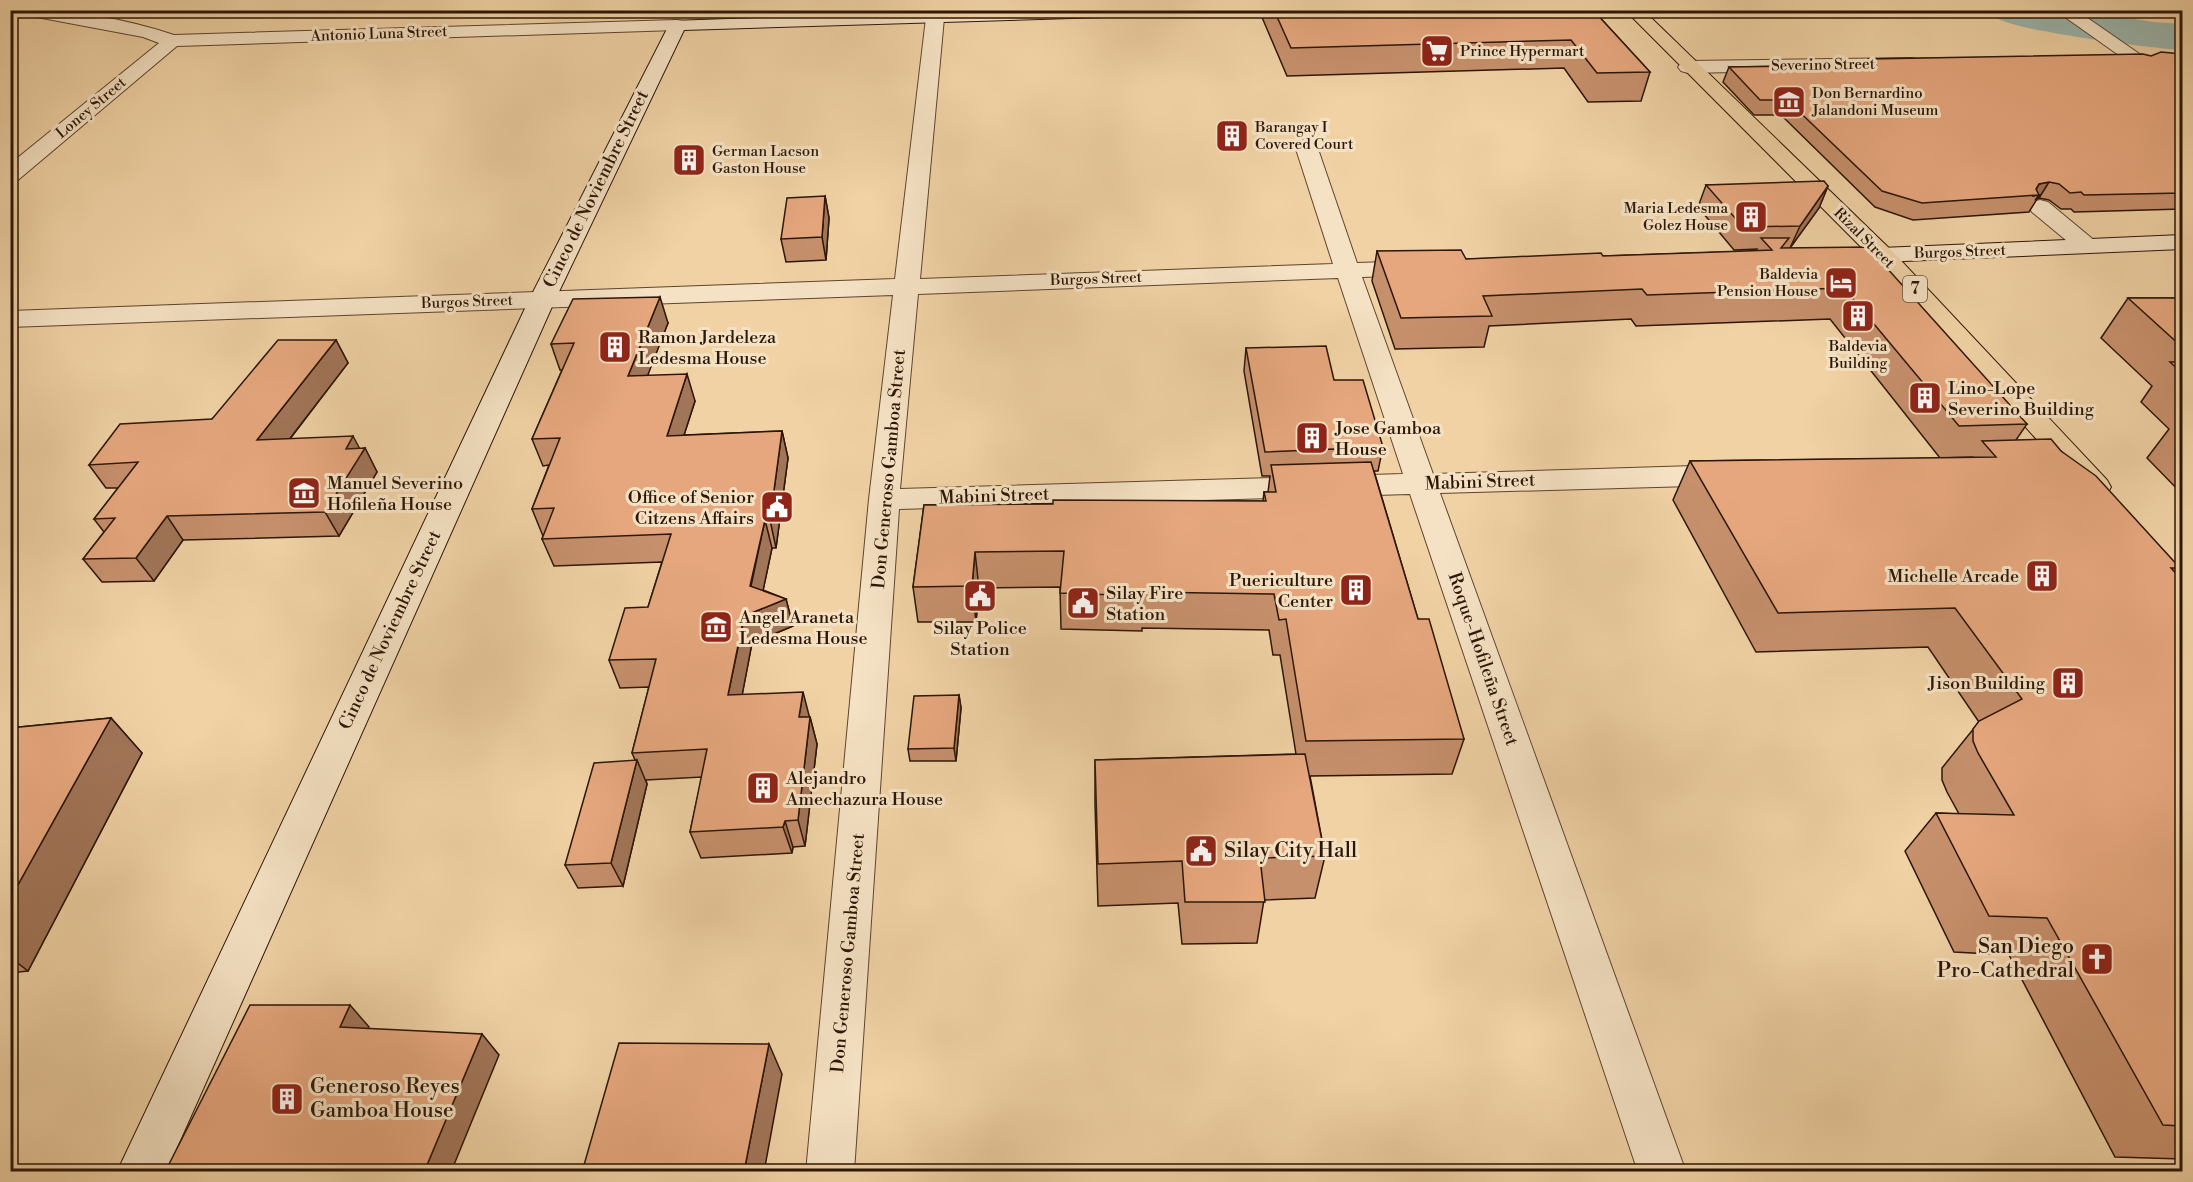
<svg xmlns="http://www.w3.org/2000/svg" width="2193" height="1182" font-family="'Libre Bodoni',serif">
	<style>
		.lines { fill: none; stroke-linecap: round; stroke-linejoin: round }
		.river { fill: #9bb6ad; fill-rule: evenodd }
		.street-casing { stroke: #5d452e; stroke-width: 2 }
		.secondary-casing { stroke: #2c1607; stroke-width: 2 }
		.primary-casing { stroke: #2c1607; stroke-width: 2 }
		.street { fill: #f5e2c4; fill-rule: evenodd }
		.secondary { fill: #f5e2c4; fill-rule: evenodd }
		.primary { fill: #f0d2a5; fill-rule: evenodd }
		.wall { fill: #c6906c; stroke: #2c1607; stroke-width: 1.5 }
		.shaded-wall { fill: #a17558; stroke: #2c1607; stroke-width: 1.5 }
		.building { fill: #e6a77e; stroke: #2c1607; stroke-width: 1.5 }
		.labels { text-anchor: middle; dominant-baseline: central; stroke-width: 6; stroke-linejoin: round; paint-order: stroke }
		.far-street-label { font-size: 15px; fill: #2c1607; stroke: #f5e2c4 }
		.far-poi-label { font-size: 15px; fill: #2c1607; stroke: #f5e2c4; text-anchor: start }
		.shield { fill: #f5e2c4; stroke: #685340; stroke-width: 1.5 }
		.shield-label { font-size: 16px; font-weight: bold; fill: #2c1607 }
		.street-label { font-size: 18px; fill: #2c1607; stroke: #f5e2c4 }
		.poi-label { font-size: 18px; fill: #2c1607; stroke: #f5e2c4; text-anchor: start }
		.near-poi-label { font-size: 21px; fill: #2c1607; stroke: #f5e2c4; text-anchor: start }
	</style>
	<rect width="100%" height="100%" fill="#f0d2a5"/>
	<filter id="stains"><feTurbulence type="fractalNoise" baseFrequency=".00333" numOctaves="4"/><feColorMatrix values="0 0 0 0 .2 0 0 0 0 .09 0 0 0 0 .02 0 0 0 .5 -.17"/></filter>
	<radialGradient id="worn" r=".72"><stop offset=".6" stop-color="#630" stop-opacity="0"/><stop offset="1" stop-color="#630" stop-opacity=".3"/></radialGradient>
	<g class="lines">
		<path class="river" d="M 1992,10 L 2081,10 L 2153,22 L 2182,24 L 2182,50 C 2157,49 2011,30 1997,18 C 1995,16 1994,13 1992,10 Z"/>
		<defs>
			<g id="street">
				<path d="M 18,10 C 70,10 124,18 174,35 L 677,20 L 683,21 L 686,25 L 683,29 L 677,30 L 177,46 L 18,180 L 10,181 L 10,164 L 159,43 L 143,37 L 26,15 Z"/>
				<polygon points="2055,10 2076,10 2154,64 2151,68 2137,68"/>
				<path d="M 935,13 L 941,14 L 944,18 L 920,279 L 1333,264 L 1295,146 L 1298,141 L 1306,140 L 1314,141 L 1317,146 L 1357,263 L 1418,261 L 1427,263 L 1430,268 L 1427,273 L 1418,275 L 1362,277 L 1433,474 L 1727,465 L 1738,468 L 1742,475 L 1738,482 L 1727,485 L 1440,493 L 1686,1172 L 1638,1172 L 1410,494 L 899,509 L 854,1172 L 806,1172 L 869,499 L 893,295 L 10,327 L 10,311 L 895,279 L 926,18 L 929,14 ZM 1338,278 L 1403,474 L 900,489 L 918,294 Z"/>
				<polygon points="1912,58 1919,60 1922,64 1919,68 1688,73 1681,71 1678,67 1681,63 1688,61"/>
				<polygon points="2040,200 2048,202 2095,241 2099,246 2095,251 2087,253 2079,251 2032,212 2029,207 2032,202"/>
			</g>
			<g id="secondary">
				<polygon points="976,10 1175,10 1167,15 684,30 555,300 166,1172 117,1172 529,300 671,21"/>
				<polygon points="2182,235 2182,249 1881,262 1872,260 1869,255 1872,250 1881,248"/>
			</g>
			<polygon id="primary" points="1625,10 1643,10 1892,251 2107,480 2111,487 2107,494 2096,497 2085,494 1954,346 1875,261"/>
		</defs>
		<use href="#street" class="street-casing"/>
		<use href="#secondary" class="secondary-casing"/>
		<use href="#primary" class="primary-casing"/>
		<use href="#street" class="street"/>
		<use href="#secondary" class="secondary"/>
		<use href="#primary" class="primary"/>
	</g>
	<g class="wall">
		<polygon points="1262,10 1593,10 1650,72 1641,101 1588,102 1564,68 1287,76 1261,15"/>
		<polygon points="2182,54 2182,209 2074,212 2071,209 2061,209 2049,200 2039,198 2037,199 2029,212 1913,220 1875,207 1781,115 1754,115 1723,82 1729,67 1867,65 1869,59 2151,56"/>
		<polygon points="1706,185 1828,186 1819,208 1790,248 2027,424 2016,440 2061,451 2180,568 2176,573 2182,580 2182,1159 2115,1157 2009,955 1954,952 1905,851 1936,813 1959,814 1947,792 1942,780 1942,768 1979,722 1928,647 1756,652 1673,500 1690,461 1971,458 1972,457 1940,458 1830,319 1636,326 1631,319 1489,326 1484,347 1395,349 1372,281 1377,251 1466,259 1603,256 1756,251 1757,249 1734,250 1698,207"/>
		<polygon points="825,196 829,218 826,260 786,262 781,239"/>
		<polygon points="2128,298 2182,298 2182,494 2147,458 2169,429 2141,402 2152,386 2101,338"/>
		<polygon points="668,323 647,375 695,401 684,435 782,431 788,458 776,548 772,548 763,590 786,599 793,626 752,643 742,695 810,717 817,744 805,846 793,847 792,853 701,858 690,832 702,777 646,780 647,784 623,886 578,888 565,865 635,760 632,753 649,687 620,688 609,660 648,607 662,562 554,566 542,539 543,536 532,509 549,465 543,466 532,439 562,370 560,370 551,344"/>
		<polygon points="336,340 348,363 290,439 360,449 365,448 377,472 339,536 183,540 154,581 102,582 83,559 104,532 94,519 118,488 106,488 89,465 212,419"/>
		<polygon points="1246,348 1334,380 1383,447 1378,471 1374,471 1418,619 1464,739 1452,774 1310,776 1325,856 1315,898 1264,900 1257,943 1182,944 1178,903 1098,906 1095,804 1095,760 1296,754 1280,655 1273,655 1269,630 1142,628 1142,631 1061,629 1060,587 979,588 976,622 918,622 913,587 924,505 1263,501 1264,492 1268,492 1270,476 1262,476 1244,371"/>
		<polygon points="959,695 961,708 956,761 910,761 908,749"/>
		<polygon points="111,718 142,753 28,971 10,973 10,728"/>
	</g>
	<g class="shaded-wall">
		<polygon points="2049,182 2039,198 2036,199 2039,195 2033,196 2039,184"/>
		<polygon points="1828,186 1819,208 1790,248 1800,226"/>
		<polygon points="825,196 829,218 826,260 822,237"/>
		<polygon points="660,297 668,323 637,403 628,376"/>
		<polygon points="336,340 348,363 271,463 257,440"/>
		<polygon points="687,374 695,401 675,463 667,436"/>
		<polygon points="782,431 788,458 776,548 770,520"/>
		<polygon points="353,436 362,453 365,448 377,472 339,536 325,512 346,449"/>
		<polygon points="167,516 183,540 154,581 136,558"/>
		<polygon points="765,520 772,548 759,610 786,599 793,626 752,643 737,722 728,695"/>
		<polygon points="975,552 979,588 976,622 972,586"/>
		<polygon points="803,692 810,719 799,717"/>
		<polygon points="959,695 961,708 956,761 954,748"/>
		<polygon points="810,717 817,744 805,846 798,820"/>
		<polygon points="111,718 142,753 28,971 10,957 10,899"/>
		<polygon points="637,760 647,784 623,886 611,863"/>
		<polygon points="785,821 793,847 792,853 783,827"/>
		<polygon points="350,1005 369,1027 360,1048 340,1027"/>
		<polygon points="482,1034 499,1055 451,1172 424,1172"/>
		<polygon points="769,1044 782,1074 764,1172 744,1172"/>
	</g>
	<g class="building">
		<polygon points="1274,10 1593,10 1650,72 1597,73 1571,40 1291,48"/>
		<polygon points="2161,52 2182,54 2182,193 2084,195 2081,192 2070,193 2059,184 2049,182 2039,184 2036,189 2039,195 1922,203 1882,191 1787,100 1760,100 1729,67 1876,65 1869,59 2143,54 2151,56"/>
		<polygon points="1824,181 1828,186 1800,226 1743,227 1706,185"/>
		<polygon points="825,196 822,237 781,239 787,198"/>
		<polygon points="1761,238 1789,238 1781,248 1868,247 2027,424 1959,426 1844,288 1647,295 1642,289 1483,296 1492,316 1401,318 1377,251 1461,250 1466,259 1601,253 1603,256 1772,250"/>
		<polygon points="660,297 628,376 687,374 667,436 782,431 770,520 765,520 750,586 786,599 744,616 728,695 803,692 799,717 810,717 798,820 785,821 783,827 690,832 707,749 632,753 656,659 609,660 625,608 648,607 671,534 542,539 554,508 532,509 560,438 532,439 574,343 551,344 573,299"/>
		<polygon points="2128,298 2182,298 2182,347"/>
		<polygon points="278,340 336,340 257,440 353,436 346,449 365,448 325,512 167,516 136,558 83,559 115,518 94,519 138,462 89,465 120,424 212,419"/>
		<polygon points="1326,346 1334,380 1363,380 1383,447 1265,452 1246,348"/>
		<polygon points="2170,362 2182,362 2182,373"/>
		<polygon points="2051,439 2061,451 2096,476 2180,568 2171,568 2182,580 2182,1126 2163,1125 2047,918 1989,916 1936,813 2014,815 1978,753 1973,741 1973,729 1979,721 2022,699 1955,608 1778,613 1690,461 1996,457 1982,441"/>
		<polygon points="1371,462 1418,619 1429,619 1464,739 1306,741 1286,619 1279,620 1274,594 1144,592 1144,596 1060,593 1064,551 975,552 972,586 913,587 924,505 1053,504 1053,500 1266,501 1264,492 1276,492 1271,465"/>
		<polygon points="959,695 954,748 908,749 914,696"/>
		<polygon points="111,718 10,899 10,728"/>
		<polygon points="1305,754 1325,856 1260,858 1265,902 1185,902 1182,861 1098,864 1095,760"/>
		<polygon points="637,760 611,863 565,865 594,763"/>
		<polygon points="250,1005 350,1005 340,1027 482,1034 424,1172 165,1172"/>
		<polygon points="619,1043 769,1044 744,1172 582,1172"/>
	</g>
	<defs>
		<symbol id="supermarket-square" viewBox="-11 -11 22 22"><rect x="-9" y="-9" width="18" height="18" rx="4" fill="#8f2418" stroke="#f5e2c4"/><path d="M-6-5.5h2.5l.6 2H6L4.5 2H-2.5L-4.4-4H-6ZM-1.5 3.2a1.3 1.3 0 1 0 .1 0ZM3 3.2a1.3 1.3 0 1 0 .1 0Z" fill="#fff"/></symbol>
		<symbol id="museum-square" viewBox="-11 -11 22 22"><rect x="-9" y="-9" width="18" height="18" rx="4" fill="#8f2418" stroke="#f5e2c4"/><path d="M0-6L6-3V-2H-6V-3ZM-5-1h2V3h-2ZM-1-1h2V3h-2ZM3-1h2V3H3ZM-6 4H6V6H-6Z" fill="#fff"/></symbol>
		<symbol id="building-square" viewBox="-11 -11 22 22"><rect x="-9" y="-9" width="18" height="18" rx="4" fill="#8f2418" stroke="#f5e2c4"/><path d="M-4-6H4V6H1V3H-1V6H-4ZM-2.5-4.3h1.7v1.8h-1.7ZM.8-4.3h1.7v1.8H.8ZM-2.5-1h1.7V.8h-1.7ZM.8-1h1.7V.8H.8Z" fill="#fff"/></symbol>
		<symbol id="hotel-square" viewBox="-11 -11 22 22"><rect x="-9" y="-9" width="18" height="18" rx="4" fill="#8f2418" stroke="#f5e2c4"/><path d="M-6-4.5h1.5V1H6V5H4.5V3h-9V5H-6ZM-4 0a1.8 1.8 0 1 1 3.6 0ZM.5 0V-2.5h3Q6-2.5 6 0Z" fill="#fff"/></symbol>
		<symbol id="civic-square" viewBox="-11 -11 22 22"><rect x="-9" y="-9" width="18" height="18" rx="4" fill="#8f2418" stroke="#f5e2c4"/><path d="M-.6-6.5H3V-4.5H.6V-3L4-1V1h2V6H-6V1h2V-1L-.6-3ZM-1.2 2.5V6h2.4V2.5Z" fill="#fff"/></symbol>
		<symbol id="church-square" viewBox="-11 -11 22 22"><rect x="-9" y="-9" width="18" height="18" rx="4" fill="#8f2418" stroke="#f5e2c4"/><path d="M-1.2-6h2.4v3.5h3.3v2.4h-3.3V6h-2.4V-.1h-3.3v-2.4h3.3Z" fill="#fff"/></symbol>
	</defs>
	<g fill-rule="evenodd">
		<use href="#supermarket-square" x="1418" y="32" width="38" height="38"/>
		<use href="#museum-square" x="1770" y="83" width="38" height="38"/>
		<use href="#building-square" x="1213" y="117" width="38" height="38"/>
		<use href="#building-square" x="670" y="141" width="38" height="38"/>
		<use href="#building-square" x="1732" y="198" width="38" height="38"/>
		<use href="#hotel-square" x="1822" y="264" width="38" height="38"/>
		<use href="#building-square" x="1839" y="297" width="38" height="38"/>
		<use href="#building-square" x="596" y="328" width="38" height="38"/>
		<use href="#building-square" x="1906" y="379" width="38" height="38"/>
		<use href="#building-square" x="1293" y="419" width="38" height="38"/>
		<use href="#museum-square" x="285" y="474" width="38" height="38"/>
		<use href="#civic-square" x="758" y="488" width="38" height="38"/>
		<use href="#building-square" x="2023" y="557" width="38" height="38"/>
		<use href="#building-square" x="1337" y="571" width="38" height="38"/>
		<use href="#civic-square" x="961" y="577" width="38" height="38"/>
		<use href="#civic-square" x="1064" y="584" width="38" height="38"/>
		<use href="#museum-square" x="697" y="608" width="38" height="38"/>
		<use href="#building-square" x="2049" y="664" width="38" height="38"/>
		<use href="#building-square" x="744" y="769" width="38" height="38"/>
		<use href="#civic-square" x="1182" y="832" width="38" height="38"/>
		<use href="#church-square" x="2078" y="940" width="38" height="38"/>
		<use href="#building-square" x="268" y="1080" width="38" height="38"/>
	</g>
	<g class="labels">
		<g class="far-street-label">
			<text transform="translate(379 34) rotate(-2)">Antonio Luna Street</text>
			<text transform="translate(1823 65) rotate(-1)">Severino Street</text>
			<text transform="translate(91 108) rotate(-40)">Loney Street</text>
			<text transform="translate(1864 238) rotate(45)">Rizal Street</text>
			<text transform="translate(1960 252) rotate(-2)">Burgos Street</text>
			<text transform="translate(1096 279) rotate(-2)">Burgos Street</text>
			<text transform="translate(467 302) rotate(-2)">Burgos Street</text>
		</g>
		<g class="far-poi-label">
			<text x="1460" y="51">Prince Hypermart</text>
			<text x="1812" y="93">Don Bernardino<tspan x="1812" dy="17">Jalandoni Museum</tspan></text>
			<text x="1255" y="127">Barangay I<tspan x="1255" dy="17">Covered Court</tspan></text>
			<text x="712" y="151">German Lacson<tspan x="712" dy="17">Gaston House</tspan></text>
			<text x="1728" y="208" text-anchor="end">Maria Ledesma<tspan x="1728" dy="17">Golez House</tspan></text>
			<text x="1818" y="274" text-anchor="end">Baldevia<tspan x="1818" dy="17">Pension House</tspan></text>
			<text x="1858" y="346" text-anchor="middle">Baldevia<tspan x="1858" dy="17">Building</tspan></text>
		</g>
		<rect class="shield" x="1903" y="276" width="24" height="26" rx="4.5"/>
		<g class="shield-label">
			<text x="1915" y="289">7</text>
		</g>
		<g class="street-label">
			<text transform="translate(596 189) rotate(-64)">Cinco de Noviembre Street</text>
			<text transform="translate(889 469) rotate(-85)">Don Generoso Gamboa Street</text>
			<text transform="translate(1480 482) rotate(-2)">Mabini Street</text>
			<text transform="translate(994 496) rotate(-2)">Mabini Street</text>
			<text transform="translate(390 630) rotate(-65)">Cinco de Noviembre Street</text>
			<text transform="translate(1483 659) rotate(71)">Roque-Hofileña Street</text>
			<text transform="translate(848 953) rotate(-85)">Don Generoso Gamboa Street</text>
		</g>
		<g class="poi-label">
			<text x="638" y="337">Ramon Jardeleza<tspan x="638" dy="21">Ledesma House</tspan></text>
			<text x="1948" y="388">Lino-Lope<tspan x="1948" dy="21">Severino Building</tspan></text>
			<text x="1335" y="428">Jose Gamboa<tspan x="1335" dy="21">House</tspan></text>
			<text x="327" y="483">Manuel Severino<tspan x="327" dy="21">Hofileña House</tspan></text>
			<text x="754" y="497" text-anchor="end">Office of Senior<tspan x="754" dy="21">Citzens Affairs</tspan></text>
			<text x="2019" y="576" text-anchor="end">Michelle Arcade</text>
			<text x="1333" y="580" text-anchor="end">Puericulture<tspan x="1333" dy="21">Center</tspan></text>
			<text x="1106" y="593">Silay Fire<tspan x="1106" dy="21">Station</tspan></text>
			<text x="739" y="617">Angel Araneta<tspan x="739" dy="21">Ledesma House</tspan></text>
			<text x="980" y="628" text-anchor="middle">Silay Police<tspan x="980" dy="21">Station</tspan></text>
			<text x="2045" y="683" text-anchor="end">Jison Building</text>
			<text x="786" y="778">Alejandro<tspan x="786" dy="21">Amechazura House</tspan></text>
		</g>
		<g class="near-poi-label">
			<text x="1224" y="851">Silay City Hall</text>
			<text x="2074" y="947" text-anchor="end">San Diego<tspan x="2074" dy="24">Pro-Cathedral</tspan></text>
			<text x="310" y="1087">Generoso Reyes<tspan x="310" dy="24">Gamboa House</tspan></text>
		</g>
	</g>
	<rect width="2193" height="1182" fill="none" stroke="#f0d2a5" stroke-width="36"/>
	<rect x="12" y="12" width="2169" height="1158" fill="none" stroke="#2c1607" stroke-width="3"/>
	<rect x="18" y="18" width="2157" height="1146" fill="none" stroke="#2c1607" stroke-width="1.5"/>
	<rect width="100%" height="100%" filter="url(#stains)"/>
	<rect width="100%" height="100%" fill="url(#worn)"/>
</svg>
